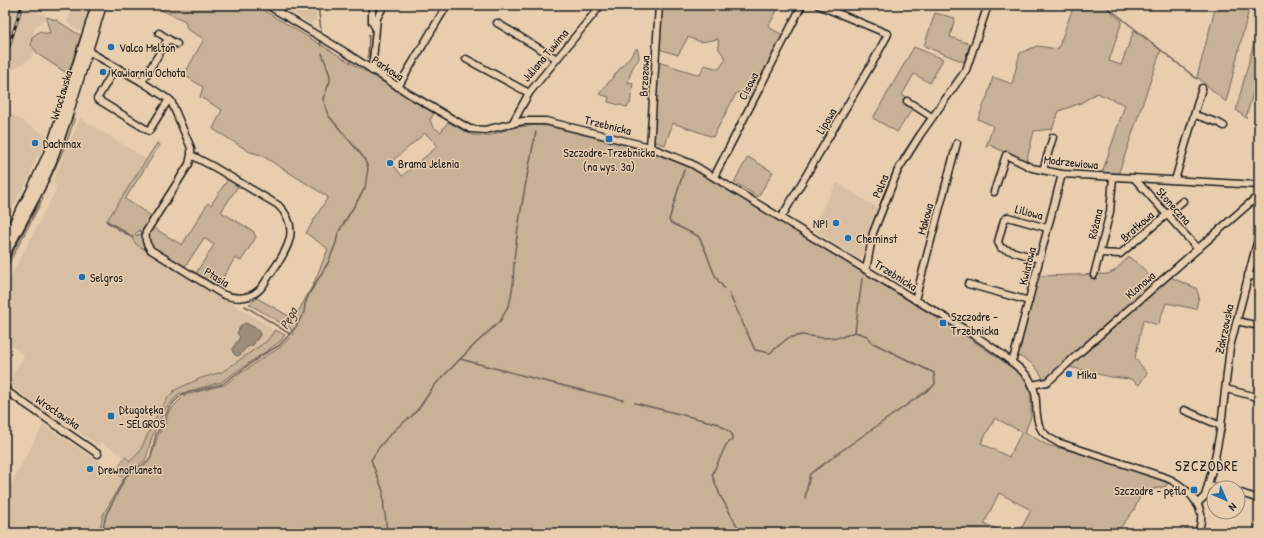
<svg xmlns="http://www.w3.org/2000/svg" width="1264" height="538" font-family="'Patrick Hand',sans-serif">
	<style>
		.built { fill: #d8bfa4 }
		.green { fill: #c7b197; stroke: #72665a; fill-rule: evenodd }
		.water { fill: #9d8c79; stroke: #695f54 }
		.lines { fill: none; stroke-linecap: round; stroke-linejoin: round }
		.stream { stroke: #695f54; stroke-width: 1.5 }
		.minor-casing { stroke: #1c1c1c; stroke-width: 9 }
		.major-casing { stroke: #1c1c1c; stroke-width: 11 }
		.minor { stroke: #e8cdaf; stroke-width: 6 }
		.major { stroke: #e8cdaf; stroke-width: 8 }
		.rail-casing { stroke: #1c1c1c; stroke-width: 3 }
		.rail { stroke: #e8cdaf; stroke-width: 1.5; stroke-dasharray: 4.5; stroke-linecap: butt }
		.poi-dot { fill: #1f6fb2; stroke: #e8cdaf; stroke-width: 1.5 }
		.labels { text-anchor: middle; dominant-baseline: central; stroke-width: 3; stroke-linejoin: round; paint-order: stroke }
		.poi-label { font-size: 12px; fill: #1c1c1c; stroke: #e8cdaf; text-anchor: start }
		.street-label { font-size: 12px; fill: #1c1c1c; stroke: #e8cdaf }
		.water-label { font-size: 13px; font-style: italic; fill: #433e38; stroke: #e8cdaf }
		.quarter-label { font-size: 14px; letter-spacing: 1px; fill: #1c1c1c; stroke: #e8cdaf }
	</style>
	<rect width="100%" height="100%" fill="#e8cdaf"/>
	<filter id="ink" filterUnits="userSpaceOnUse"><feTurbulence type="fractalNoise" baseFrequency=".025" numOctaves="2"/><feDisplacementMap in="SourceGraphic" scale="8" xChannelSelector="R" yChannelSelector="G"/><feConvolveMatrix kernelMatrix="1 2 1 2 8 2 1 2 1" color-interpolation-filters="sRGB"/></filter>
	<g filter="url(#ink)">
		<g class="built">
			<polygon points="5,5 32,5 33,9 48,17 37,25 34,30 31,45 34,50 31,58 10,71 5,87"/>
			<polygon points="73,5 90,5 82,32 67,23"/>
			<polygon points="294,5 316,5 316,19 310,24 290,11"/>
			<polygon points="5,110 47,136 39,156 37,155 31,171 32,172 5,222"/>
			<polygon points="80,118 146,159 106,222 132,238 136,244 275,330 267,341 221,372 201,378 174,390 169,396 159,411 139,453 130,461 101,442 98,445 14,389 10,379 24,356 22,353 5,341 5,287 56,190 56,185 52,182"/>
			<polygon points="837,183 879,209 860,260 811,228"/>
			<polygon points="43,425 124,478 103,515 99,533 9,533 5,530 5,495"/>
		</g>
		<g class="green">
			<path d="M 152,5 L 255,5 L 434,113 L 430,120 L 433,127 L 441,132 L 448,122 L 472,135 L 487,136 L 515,127 L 539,125 L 547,126 L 625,145 L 679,161 L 766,213 L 963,334 L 1007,364 L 1026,380 L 1031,395 L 1031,417 L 1025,432 L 1047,445 L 1103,459 L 1168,483 L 1166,486 L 1142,492 L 1134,510 L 1120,528 L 1126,533 L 1019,533 L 1031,510 L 999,493 L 984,524 L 1008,533 L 99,533 L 103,515 L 124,478 L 130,473 L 143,468 L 151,458 L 158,435 L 165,424 L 169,411 L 185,395 L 224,385 L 264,357 L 281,347 L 293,334 L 291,329 L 249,304 L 257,298 L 294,319 L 313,285 L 328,249 L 306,233 L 328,197 L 261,155 L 250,152 L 213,129 L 222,110 L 200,97 L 203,87 L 184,75 L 204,39 L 187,29 L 185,21 L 161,10 ZM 425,133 L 438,146 L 402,176 L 391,162 ZM 995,418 L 1022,432 L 1009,457 L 981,443 Z"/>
			<polygon points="660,5 780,5 768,27 785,36 752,100 737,92 713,137 673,123 665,145 653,141 658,62 700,75 704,65 719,69 726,59 719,49 718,39 701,42 688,37 678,55 659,49"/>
			<polygon points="1074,5 1103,5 1122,21 1109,61 1121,65 1134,30 1161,50 1118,175 1102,173 1125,105 1097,93 1081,103 1059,111 1052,129 1034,131 1026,163 990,145 986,147 993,126 978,119 987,97 993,77 1012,84 1020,53 1037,46 1058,49"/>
			<polygon points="1216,5 1250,5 1226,102 1197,77"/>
			<polygon points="935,13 955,18 950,37 970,44 964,62 924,46"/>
			<polygon points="47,17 56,20 81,36 68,74 39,55 31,45 32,37 40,31 43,33 50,33 47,22"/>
			<polygon points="1259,23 1259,69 1246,118 1236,110"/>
			<polygon points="914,47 943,59 930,83 914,74 902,95 916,104 897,132 873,118"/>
			<path d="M 637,48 C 642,63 637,58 632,69 C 631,73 629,77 628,82 L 633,83 L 630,104 L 627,107 L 608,102 L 609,97 L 599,94 Z"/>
			<path d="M 73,114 L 75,114 C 73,128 67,140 62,153 C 56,167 49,182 42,196 L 43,199 L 5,271 L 5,261 L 37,201 Z"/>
			<polygon points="157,143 160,145 125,199 153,217 144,232 140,232 140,230 135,234 137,236 138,234 144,236 144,242 147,251 136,244 132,238 106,222"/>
			<polygon points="748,157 773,172 758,197 734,182"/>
			<path d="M 228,179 L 238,186 L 221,212 L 253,231 L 256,237 L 241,261 L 235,258 L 218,286 L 196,273 L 214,245 L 204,238 L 184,268 C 175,262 150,251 148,239 C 147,235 150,231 152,227 L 182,245 L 208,203 L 211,205 Z"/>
			<path d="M 1129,257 L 1142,267 L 1158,287 L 1170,277 L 1196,288 L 1199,296 L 1196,309 L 1166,303 L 1158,325 L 1143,320 L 1135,358 L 1147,373 L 1139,385 L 1131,379 L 1110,377 L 1062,365 L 1051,377 L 1045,380 L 1043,379 C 1038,367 1029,360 1018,356 L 1038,276 L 1108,274 L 1114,271 Z"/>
			<polygon points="275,330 285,335 281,341 221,382 179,394 165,409 152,437 146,459 139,465 127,469 122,477 115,472 125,457 130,461 139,453 159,411 169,396 175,390 201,378 222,372 267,341"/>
		</g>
		<polygon class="water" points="246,323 259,330 260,335 253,345 247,347 240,355 237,356 233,353 232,349 240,337 237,333 241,325"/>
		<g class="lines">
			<g class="stream">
				<polyline points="318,5 321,30 320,35"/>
				<polyline points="1105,5 1197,79"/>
				<polyline points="973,38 984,5"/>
				<polyline points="319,39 321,46"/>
				<polyline points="368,57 369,35"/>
				<polyline points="966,59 972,41"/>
				<polyline points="5,81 8,73"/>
				<polyline points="950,86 964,67"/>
				<polyline points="63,94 66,86"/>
				<polyline points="57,113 62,98"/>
				<polyline points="931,113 948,89"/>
				<polyline points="53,125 55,119"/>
				<polyline points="49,138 52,130"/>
				<polyline points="901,157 928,117"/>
				<path d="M 684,170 L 669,220 L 671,223 L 698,236 C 709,252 710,274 724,288"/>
				<polyline points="884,193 898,162"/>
				<polyline points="879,209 883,195"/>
				<polyline points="107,221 133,237"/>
				<polyline points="5,229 14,213"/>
				<path d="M 514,259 C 519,216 527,174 536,132"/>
				<polyline points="5,266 40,201"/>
				<polyline points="863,274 864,273"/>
				<polyline points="729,293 755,350 770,353 788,338 802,335 823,338 842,337 855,332 867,336 873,343 934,373 935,384 931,388 834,456"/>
				<polyline points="245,306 290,334"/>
				<polyline points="855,332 862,279"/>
				<polyline points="460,359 540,380 623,400"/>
				<polyline points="635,403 719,424 732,434 732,440 726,445 712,475 720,495 741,533"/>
				<polyline points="411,417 419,408 434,386 470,349 501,320 510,302 513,285 514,262"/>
				<polyline points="805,498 810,474 832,458"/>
				<path d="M 384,512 L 383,491 L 371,460 C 380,444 394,429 409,418"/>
				<polyline points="385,513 387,533"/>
				<polyline points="102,533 106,515 126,476 129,471 141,466 148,461 151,456 156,434 162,426 168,409 176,400 183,394 222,384 264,354 280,345 296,327 304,312 305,304 309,294 328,263 336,243 338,233 365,188 366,181 368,168 364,158 328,115 323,99 330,81 330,76 322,53"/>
				<polyline points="1252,533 1259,519"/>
			</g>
			<defs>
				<g id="minor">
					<path d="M 267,5 L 342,50 L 411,95 L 470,129 L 485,130 L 523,121 L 546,121 L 650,147 L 692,164 C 760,205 828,247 896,288 C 935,312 977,334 1013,363 C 1019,368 1026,373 1030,380 C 1044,403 1025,428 1057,442 L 1167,478 C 1181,484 1198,498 1201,514 C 1202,520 1200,527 1198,533"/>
					<polyline points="372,5 372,22 375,27"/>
					<polyline points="1256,5 1259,7"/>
					<polyline points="497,23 557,59"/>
					<polyline points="159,33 168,39"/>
					<path d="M 88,51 L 142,82 L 171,101 L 191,148 L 191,155 L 189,164 L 146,232 C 145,240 146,244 151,250 L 222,294 C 233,299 249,300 259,290 C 264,286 267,278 271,273 C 287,251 302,228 278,205 L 214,167 L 191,155"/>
					<polyline points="466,59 529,93"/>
					<polyline points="116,67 97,99 149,131 169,99"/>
					<polyline points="372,71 377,18 384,5"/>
					<polyline points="142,82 168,39 177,44"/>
					<polyline points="398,87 447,5"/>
					<polyline points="907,101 932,117"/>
					<polyline points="1195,115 1219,123 1224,126"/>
					<polyline points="512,124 529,93 601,5"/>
					<polyline points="650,147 659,5"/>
					<polyline points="1043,170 1053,137"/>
					<polyline points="714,177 802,5"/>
					<polyline points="1134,178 1198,249"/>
					<polyline points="1175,180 1202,88"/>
					<polyline points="994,192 1006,155 1032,168 1062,174 1259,185"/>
					<polyline points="781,218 874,60 888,34 818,5"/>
					<polyline points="1100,253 1120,254 1183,201"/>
					<polyline points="1039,259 1001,248 998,242 1004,220 1008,217 1047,228"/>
					<polyline points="866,270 873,233 898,170 920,135 966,70 988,5"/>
					<polyline points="1094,275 1110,212 1113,177"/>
					<polyline points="1248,275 1259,278"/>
					<polyline points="968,284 1029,301"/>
					<polyline points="915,300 957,143"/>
					<polyline points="1237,321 1259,326"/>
					<polyline points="1011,362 1014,356 1062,174"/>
					<polyline points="1032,385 1047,382 1051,379 1078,354 1259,195"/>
					<polyline points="1226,389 1257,397 1259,395"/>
					<polyline points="5,390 98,454"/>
					<polyline points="1184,410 1221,426"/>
					<polyline points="1209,486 1219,488"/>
					<polyline points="1238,492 1259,499"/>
					<polyline points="1197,504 1205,496 1214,463 1221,426 1230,347 1259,235"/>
				</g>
				<g id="major">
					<polyline points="5,239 30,193 51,147 96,5"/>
					<polyline points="5,254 39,190 52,161 68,115 102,5"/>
				</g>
			</defs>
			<use href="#minor" class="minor-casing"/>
			<use href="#major" class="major-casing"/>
			<use href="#minor" class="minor"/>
			<use href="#major" class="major"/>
			<defs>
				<polyline id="rail" points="5,59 22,5"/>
			</defs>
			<use href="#rail" class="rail-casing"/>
			<use href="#rail" class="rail"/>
		</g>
	</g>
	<g class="poi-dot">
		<circle cx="111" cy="47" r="4"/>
		<circle cx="103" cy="72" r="4"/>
		<rect x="605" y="135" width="8" height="8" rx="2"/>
		<circle cx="35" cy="143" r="4"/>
		<circle cx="390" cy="163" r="4"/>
		<circle cx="836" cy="223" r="4"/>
		<circle cx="848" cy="238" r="4"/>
		<circle cx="82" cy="277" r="4"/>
		<rect x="939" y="319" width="8" height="8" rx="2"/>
		<circle cx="1069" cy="374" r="4"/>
		<rect x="107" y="412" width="8" height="8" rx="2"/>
		<circle cx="90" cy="469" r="4"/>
		<rect x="1190" y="486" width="8" height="8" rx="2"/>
	</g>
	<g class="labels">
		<g class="poi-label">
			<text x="119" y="47">Valco Melton</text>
			<text x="111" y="72">Kawiarnia Ochota</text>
			<text x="43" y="143">Dachmax</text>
			<text x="609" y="152" text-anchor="middle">Szczodre-Trzebnicka<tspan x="609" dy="14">(na wys. 3a)</tspan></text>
			<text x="398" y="163">Brama Jelenia</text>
			<text x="828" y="223" text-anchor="end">NPI</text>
			<text x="856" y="238">Cheminst</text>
			<text x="90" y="277">Selgros</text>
			<text x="951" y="316">Szczodre –<tspan x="951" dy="14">Trzebnicka</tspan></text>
			<text x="1077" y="374">Mika</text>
			<text x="119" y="409">Długołęka<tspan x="119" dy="14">- SELGROS</tspan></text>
			<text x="98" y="469">DrewnoPlaneta</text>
			<text x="1186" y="490" text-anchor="end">Szczodre – pętla</text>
		</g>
		<g class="street-label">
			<text transform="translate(545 55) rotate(-50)">Juliana Tuwima</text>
			<text transform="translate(388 68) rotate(33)">Parkowa</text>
			<text transform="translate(644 76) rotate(-87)">Brzozowa</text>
			<text transform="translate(748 86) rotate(-63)">Cisowa</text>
			<text transform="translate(61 95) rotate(-73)">Wrocławska</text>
			<text transform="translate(826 121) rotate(-59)">Lipowa</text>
			<text transform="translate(608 125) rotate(14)">Trzebnicka</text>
			<text transform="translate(1071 162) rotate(6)">Modrzewiowa</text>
			<text transform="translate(880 186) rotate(-68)">Polna</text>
			<text transform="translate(1174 206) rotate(48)">Słoneczna</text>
			<text transform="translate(1029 212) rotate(15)">Liliowa</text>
			<text transform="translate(925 219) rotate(-75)">Makowa</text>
			<text transform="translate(1095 224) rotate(-77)">Różana</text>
			<text transform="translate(1137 226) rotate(-41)">Bratkowa</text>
			<text transform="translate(1027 266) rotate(-76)">Kwiatowa</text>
			<text transform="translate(896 275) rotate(32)">Trzebnicka</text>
			<text transform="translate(217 277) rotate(31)">Ptasia</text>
			<text transform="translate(1140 285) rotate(-41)">Klonowa</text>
			<text transform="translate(1224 329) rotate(-78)">Zakrzowska</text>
			<text transform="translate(58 412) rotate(34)">Wrocławska</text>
		</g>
		<g class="water-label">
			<text transform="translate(288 318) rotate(-61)">Pęga</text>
		</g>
		<g class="quarter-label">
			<text x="1207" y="465">SZCZODRE</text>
		</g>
	</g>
	<rect width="1264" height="538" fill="none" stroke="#e8cdaf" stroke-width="20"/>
	<rect x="10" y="10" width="1244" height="518" fill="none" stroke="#1c1c1c" stroke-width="1.5" filter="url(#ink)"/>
	<g transform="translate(1226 500) rotate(135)"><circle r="19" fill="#e8cdaf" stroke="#968674"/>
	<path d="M0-3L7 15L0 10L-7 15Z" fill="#1f6fb2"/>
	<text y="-6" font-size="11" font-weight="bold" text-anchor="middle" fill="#1c1c1c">N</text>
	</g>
</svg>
